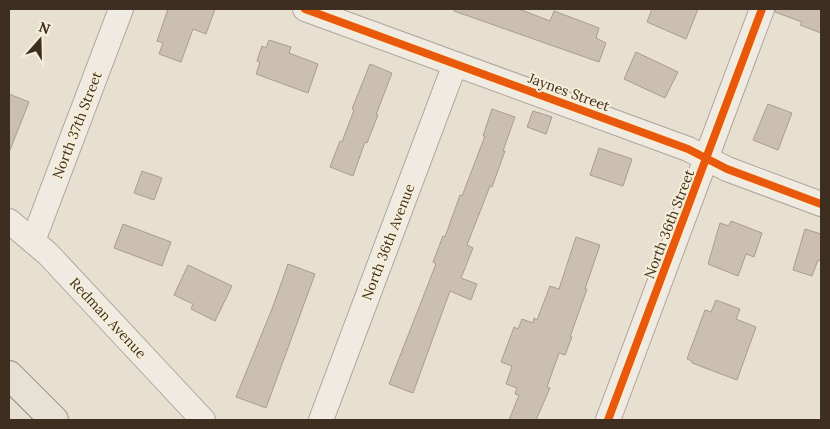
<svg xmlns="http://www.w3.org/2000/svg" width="830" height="429" font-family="Lora,serif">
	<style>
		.building { fill: #cbbfb2; stroke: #a89c90 }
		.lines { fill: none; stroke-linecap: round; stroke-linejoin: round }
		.minor-casing { stroke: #ada599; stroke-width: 26 }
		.major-casing { stroke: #928b80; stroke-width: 30 }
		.minor { stroke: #efebe3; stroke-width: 24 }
		.major { stroke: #e6e1d4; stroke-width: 28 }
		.cycleway-casing { stroke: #f7eed8; stroke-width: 11 }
		.cycleway { stroke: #e8590c; stroke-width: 8 }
		.labels { text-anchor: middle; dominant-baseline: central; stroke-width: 4; stroke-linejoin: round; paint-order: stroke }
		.street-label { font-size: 14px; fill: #3d2e20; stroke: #f7eed8 }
	</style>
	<rect width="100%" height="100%" fill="#e7e0d1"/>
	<g class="building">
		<polygon points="168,9 215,9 206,34 193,29 181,62 159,54 163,43 157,41"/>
		<polygon points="454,9 519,9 550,21 554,11 599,28 596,38 606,43 599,62 454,11"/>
		<polygon points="652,9 698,9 686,39 647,22"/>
		<polygon points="775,9 821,9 821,33 800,25 802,22 775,12"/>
		<polygon points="269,40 291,47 289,53 318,64 308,93 256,74 260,62 257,61 262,46 266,48"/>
		<polygon points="636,52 678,72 665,98 624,79"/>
		<polygon points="370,64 392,73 376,115 378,115 367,143 365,142 353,176 330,167 340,141 342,142 354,110 352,109"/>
		<polygon points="9,94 29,102 10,150 9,150"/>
		<polygon points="768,104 792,113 778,150 753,140"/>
		<polygon points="492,109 515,117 503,151 505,151 492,187 490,186 467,245 473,248 461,278 477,284 471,300 450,291 413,393 389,384 436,264 433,262 443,236 445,237 460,195 462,196 485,136 483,136"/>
		<polygon points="533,111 552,117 546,134 527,127"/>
		<polygon points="599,148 632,159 623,186 590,175"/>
		<polygon points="142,171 162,178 154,200 134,193"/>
		<polygon points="731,221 762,233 754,257 746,254 738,276 708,264 720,223 729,226"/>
		<polygon points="123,224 171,242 162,266 114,248"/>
		<polygon points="805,229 821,234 821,261 818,260 812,276 793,270"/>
		<polygon points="576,237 600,245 585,289 587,289 570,337 572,337 565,355 559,353 547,387 550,388 536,420 509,420 519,395 515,394 517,388 506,384 512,366 501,362 514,327 518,329 522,319 533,323 534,318 537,320 550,286 559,289"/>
		<polygon points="288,264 315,274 266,408 236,397 272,309"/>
		<polygon points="188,265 232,286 215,321 191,309 193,304 174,295"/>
		<polygon points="716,300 740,309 736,319 756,327 737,380 692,363 692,361 687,359 705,310 711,312"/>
	</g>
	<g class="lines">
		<defs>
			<g id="minor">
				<polyline points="305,9 688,149 727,169 821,204"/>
				<polyline points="9,221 48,254 203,420"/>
				<polyline points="33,241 121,9"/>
				<polyline points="321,420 455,64"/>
				<polyline points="608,420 762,9"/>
			</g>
			<polyline id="major" points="9,375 54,420"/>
		</defs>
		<use href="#minor" class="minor-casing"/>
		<use href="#major" class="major-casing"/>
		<use href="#minor" class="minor"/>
		<use href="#major" class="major"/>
		<defs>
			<g id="cycleway">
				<polyline points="305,9 688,149 727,169 821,204"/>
				<polyline points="608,420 762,9"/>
			</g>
		</defs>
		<use href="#cycleway" class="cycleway-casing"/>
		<use href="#cycleway" class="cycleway"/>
	</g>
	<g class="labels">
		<g class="street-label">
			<text transform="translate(569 92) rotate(20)">Jaynes Street</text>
			<text transform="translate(77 125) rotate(-69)">North 37th Street</text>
			<text transform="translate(669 224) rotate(-69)">North 36th Street</text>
			<text transform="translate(388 242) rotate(-69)">North 36th Avenue</text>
			<text transform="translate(108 318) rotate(47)">Redman Avenue</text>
		</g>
	</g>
	<rect width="830" height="429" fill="none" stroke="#3d2e20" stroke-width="20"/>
	<g transform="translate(40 40) rotate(20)" stroke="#f7eed8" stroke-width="4" paint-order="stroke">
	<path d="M0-4L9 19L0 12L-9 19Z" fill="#3d2e20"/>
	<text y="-8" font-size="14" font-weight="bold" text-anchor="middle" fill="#3d2e20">N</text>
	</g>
</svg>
